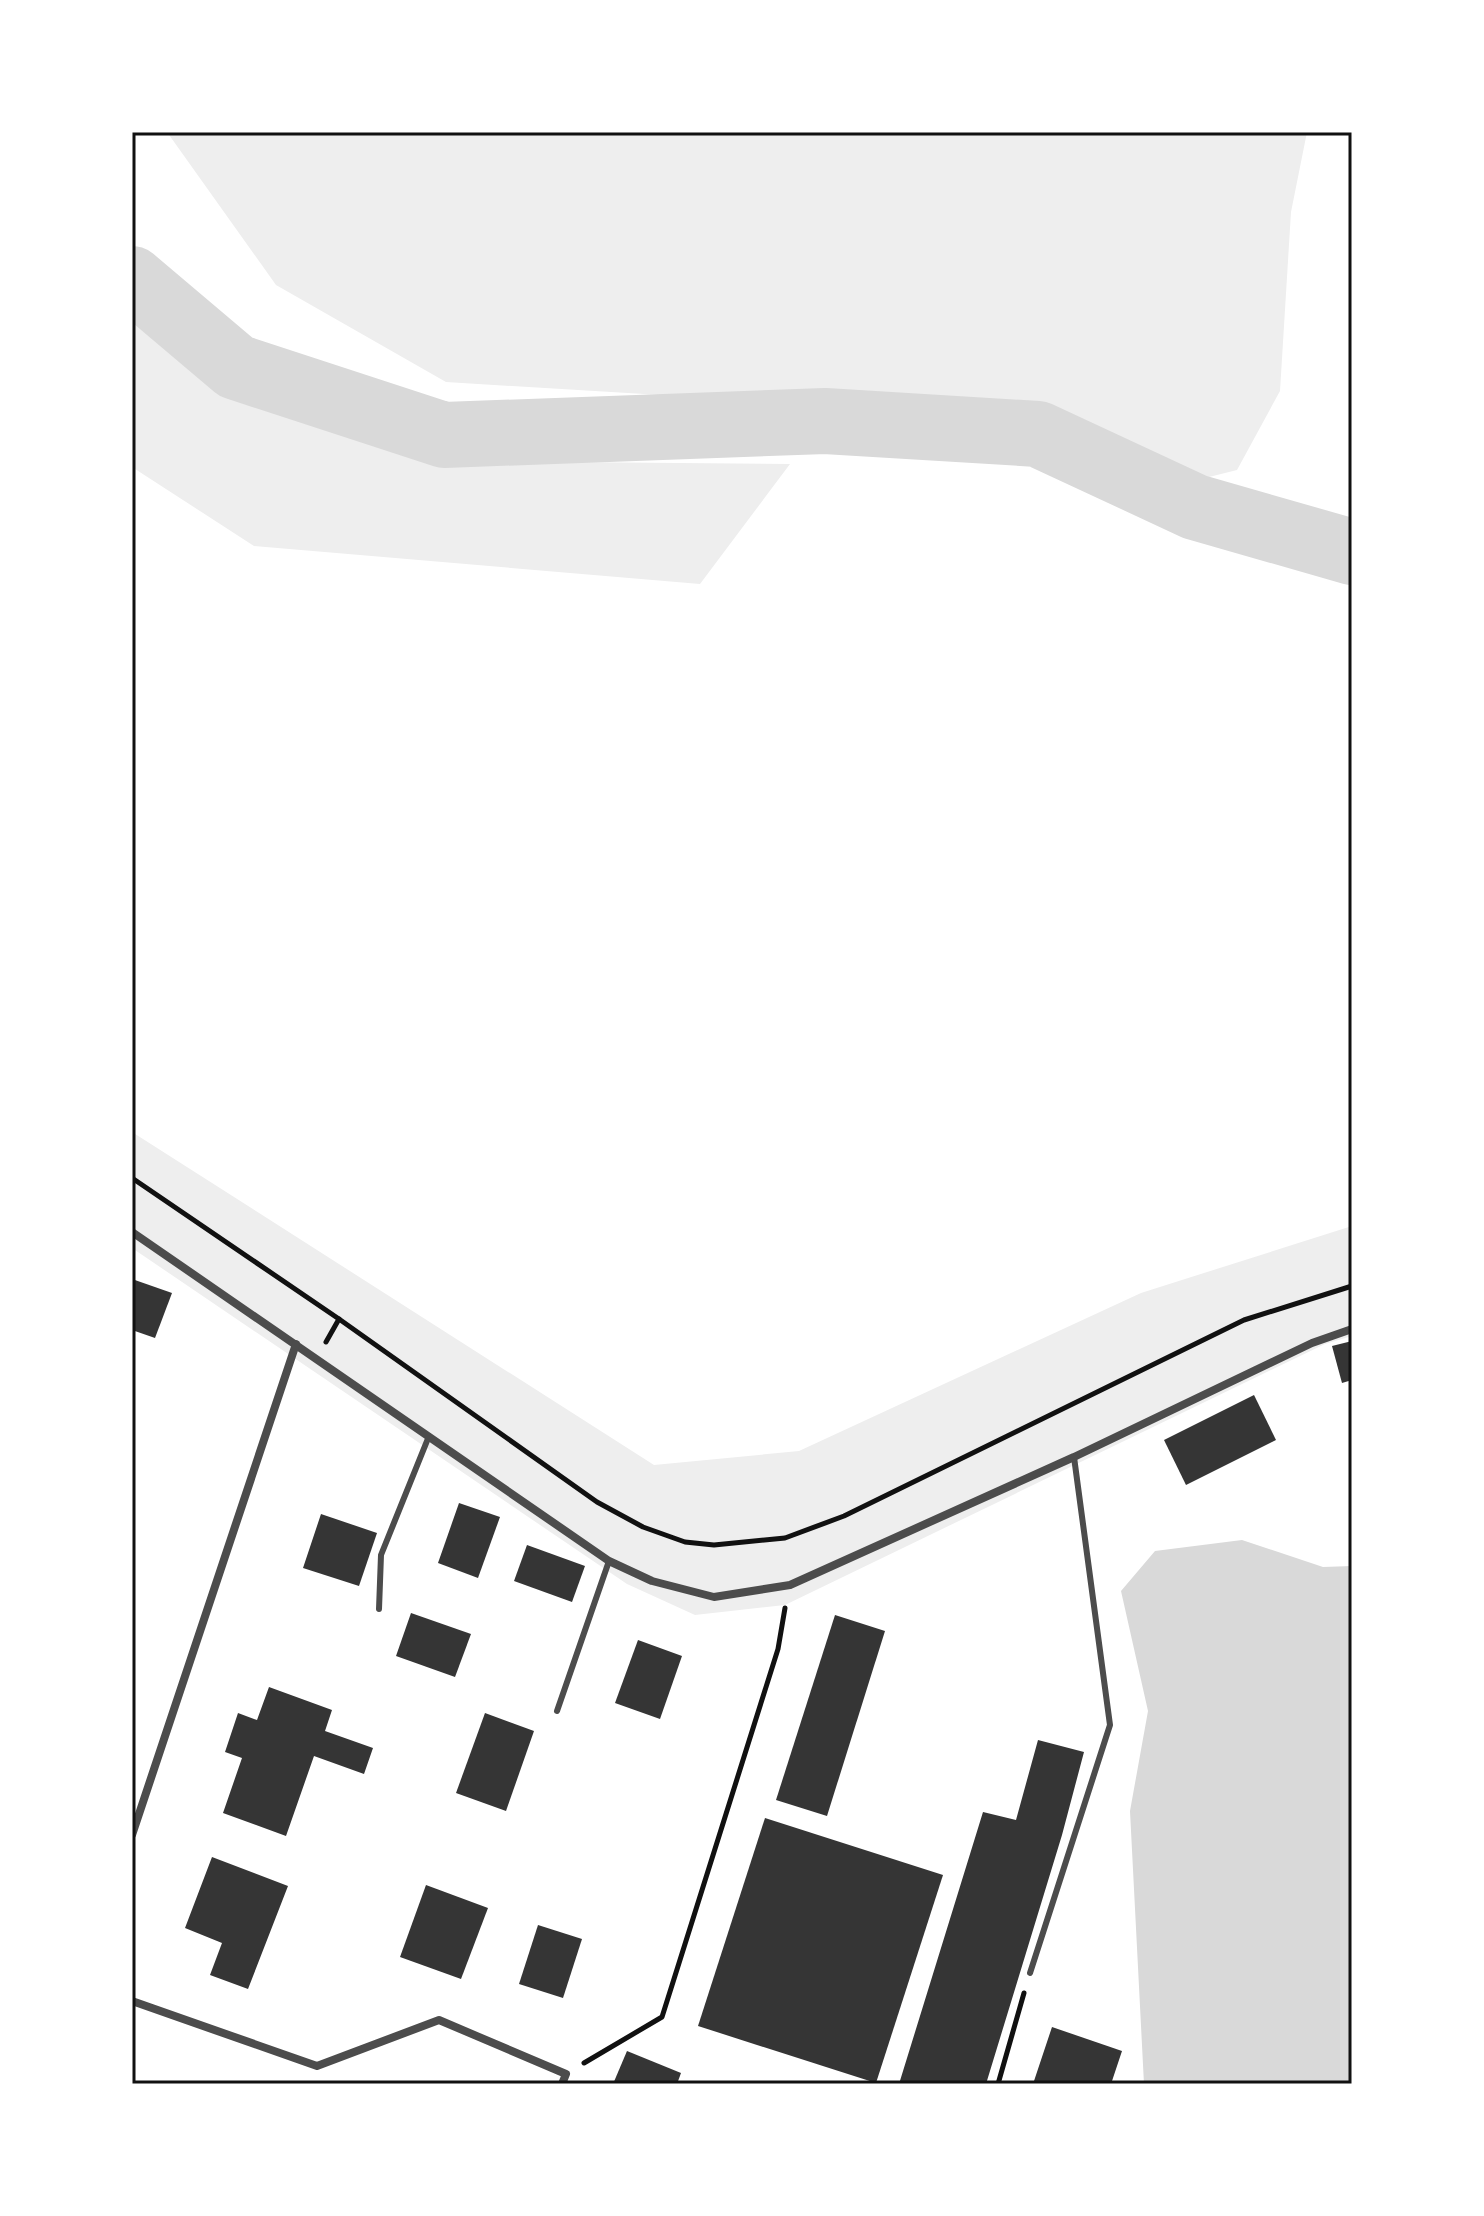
<svg xmlns="http://www.w3.org/2000/svg" width="1484" height="2216" font-family="'Zilla Slab',serif">
	<style>
		.green { fill: #eee }
		.water { fill: #d9d9d9 }
		.lines { fill: none; stroke-linecap: round; stroke-linejoin: round }
		.river { stroke: #d9d9d9; stroke-width: 66 }
		.building { fill: #353535 }
		.path { stroke: #111; stroke-width: 5 }
		.service { stroke: #4c4c4c; stroke-width: 6 }
		.minor { stroke: #4c4c4c; stroke-width: 8 }
		.neatline { fill: none; stroke: #111; stroke-width: 3 }
	</style>
	<rect width="100%" height="100%" fill="#fff"/>
	<g class="green">
		<polygon points="167,132 1307,132 1291,212 1280,391 1237,470 1193,481 1039,418 446,382 276,285"/>
		<polygon points="132,281 158,330 241,399 461,461 790,464 700,584 254,546 132,467"/>
		<polygon points="132,1132 654,1465 799,1451 1141,1293 1352,1226 1352,1336 1325,1344 785,1605 695,1615 627,1584 132,1248"/>
	</g>
	<polygon class="water" points="1242,1540 1323,1567 1352,1566 1352,2084 1144,2084 1130,1811 1148,1711 1121,1591 1155,1551"/>
	<g class="lines">
		<polyline class="river" points="132,279 236,367 444,435 825,421 1038,434 1195,507 1352,552"/>
	</g>
	<g class="building">
		<polygon points="132,1279 172,1293 155,1338 132,1330"/>
		<polygon points="1352,1341 1352,1380 1342,1383 1332,1346"/>
		<polygon points="1254,1395 1276,1440 1186,1485 1164,1440"/>
		<polygon points="459,1503 500,1517 478,1578 438,1563"/>
		<polygon points="321,1514 377,1533 359,1586 303,1568"/>
		<polygon points="527,1545 585,1566 572,1602 514,1581"/>
		<polygon points="411,1613 471,1634 455,1677 396,1656"/>
		<polygon points="835,1615 885,1631 827,1816 776,1800"/>
		<polygon points="638,1640 682,1656 660,1719 615,1703"/>
		<polygon points="269,1687 332,1710 325,1731 373,1748 364,1774 314,1756 286,1836 223,1813 242,1758 225,1752 238,1713 257,1720"/>
		<polygon points="485,1713 534,1731 506,1811 456,1793"/>
		<polygon points="1038,1740 1084,1752 1062,1835 986,2084 899,2084 983,1812 1016,1820"/>
		<polygon points="765,1818 943,1875 876,2083 698,2026"/>
		<polygon points="212,1857 288,1886 248,1989 210,1975 222,1943 185,1928"/>
		<polygon points="426,1885 488,1908 461,1979 400,1957"/>
		<polygon points="538,1925 582,1939 563,1998 519,1984"/>
		<polygon points="1052,2027 1122,2051 1111,2084 1033,2084"/>
		<polygon points="627,2051 681,2073 677,2084 613,2084"/>
	</g>
	<g class="lines">
		<g class="path">
			<polyline points="132,1178 339,1319 597,1502 643,1527 685,1542 714,1545 785,1538 844,1516 1244,1320 1352,1286"/>
			<polyline points="326,1342 339,1319"/>
			<polyline points="584,2063 662,2017 778,1649 785,1608"/>
			<polyline points="998,2084 1024,1993"/>
		</g>
		<g class="service">
			<polyline points="379,1609 381,1555 429,1436"/>
			<polyline points="557,1711 609,1561"/>
			<polyline points="1030,1973 1110,1725 1074,1457"/>
		</g>
		<g class="minor">
			<polyline points="132,1232 609,1561 652,1581 714,1597 790,1585 1074,1457 1312,1343 1352,1329"/>
			<polyline points="132,1835 296,1344"/>
			<polyline points="132,2001 317,2066 439,2020 566,2074 562,2084"/>
		</g>
	</g>
	<rect width="1484" height="2216" fill="none" stroke="#ffffff" stroke-width="268"/>
	<rect x="134" y="134" width="1216" height="1948" class="neatline"/>
</svg>
